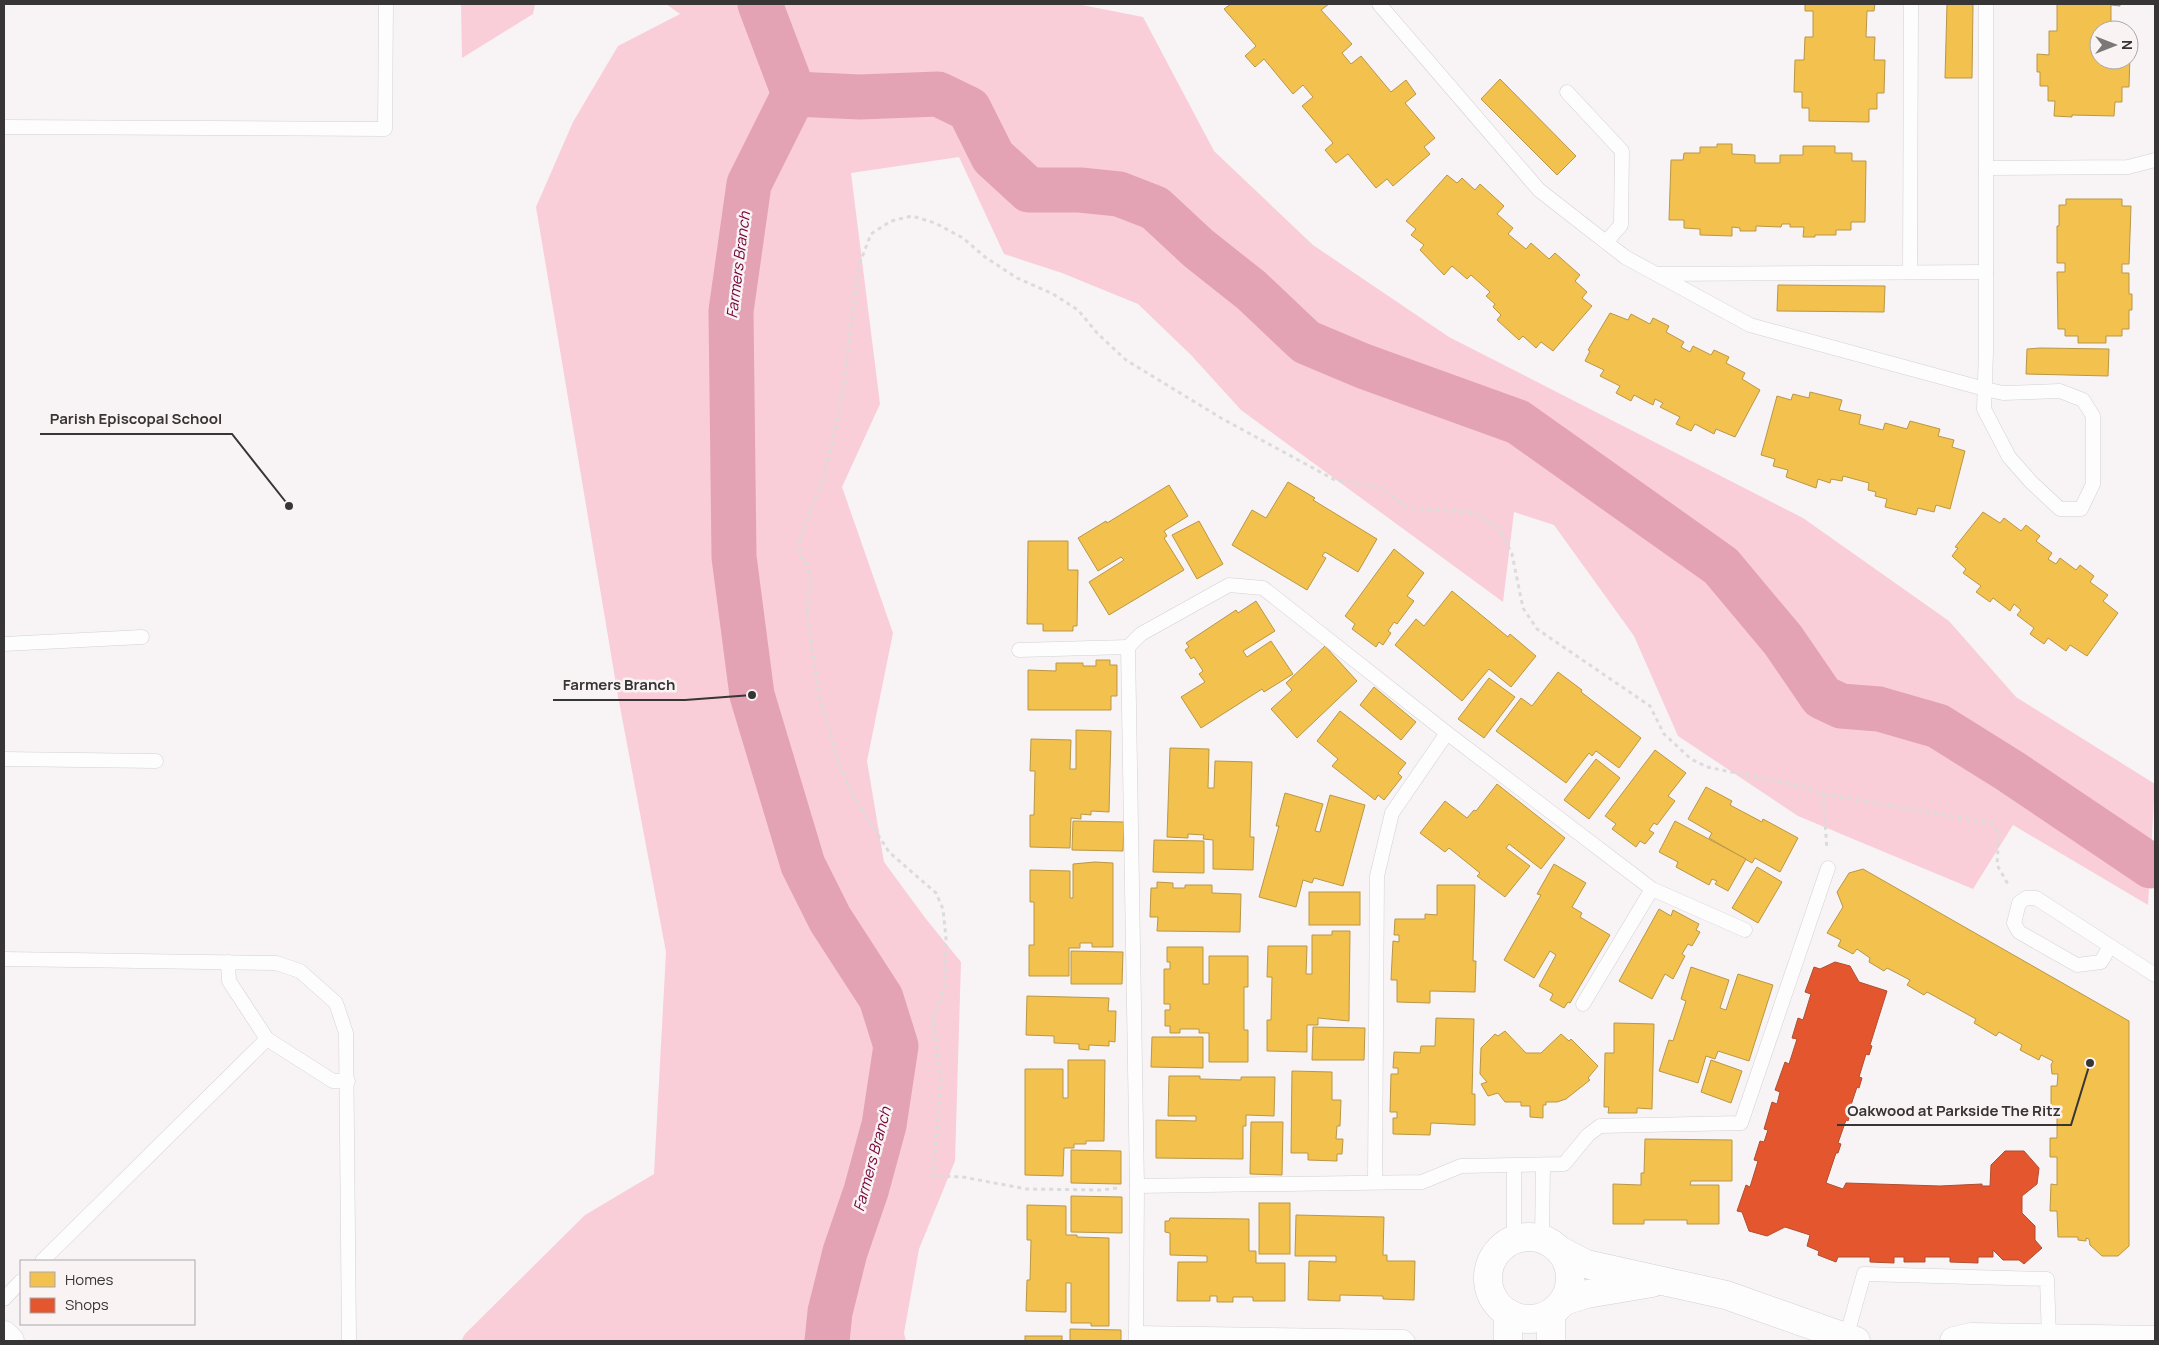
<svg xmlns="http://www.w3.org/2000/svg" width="2159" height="1345" font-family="Manrope,sans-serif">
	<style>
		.green { fill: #f9ced8 }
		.homes { fill: #f2c14e; stroke: #ba9746 }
		.shops { fill: #e4572e; stroke: #b04d30 }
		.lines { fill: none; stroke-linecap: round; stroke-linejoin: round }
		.river { stroke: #e3a3b5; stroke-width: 45 }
		.lane-casing { stroke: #d3d1d1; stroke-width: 15 }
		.street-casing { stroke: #d3d1d1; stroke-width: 29 }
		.path { stroke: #dcdbdc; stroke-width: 3; stroke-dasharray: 4 4; stroke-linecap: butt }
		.lane { stroke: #fefdfe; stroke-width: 14 }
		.street { stroke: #fefdfe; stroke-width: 28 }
		.labels { text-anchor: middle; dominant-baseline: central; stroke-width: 5; stroke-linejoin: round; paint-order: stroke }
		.water-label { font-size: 15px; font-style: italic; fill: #730036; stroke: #f9f3f4 }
		.leader { fill: none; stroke: #373535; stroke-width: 2 }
		.callout-dot { fill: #373535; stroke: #f9f3f4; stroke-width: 2 }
		.callout-label { font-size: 15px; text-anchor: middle; font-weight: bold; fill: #373535; stroke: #f9f3f4; stroke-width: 5; stroke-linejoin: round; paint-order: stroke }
	</style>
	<rect width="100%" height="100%" fill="#f8f4f5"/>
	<g class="green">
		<polygon points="461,4 535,4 533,14 462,58"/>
		<polygon points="666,4 1077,4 1143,17 1214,151 1313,245 1449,337 1803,518 1949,621 2016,697 2155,784 2148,905 2013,825 1973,889 1798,816 1678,736 1634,636 1554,525 1514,512 1503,602 1241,410 1191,355 1138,304 1062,273 1004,254 959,157 851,173 880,404 842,487 893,633 867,761 884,862 926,919 961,962 955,1161 919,1249 904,1333 906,1341 461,1341 465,1334 585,1215 654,1174 666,952 618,696 536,207 573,122 618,46 680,14"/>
	</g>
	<g class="homes">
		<polygon points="1231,4 1329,4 1321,10 1352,44 1342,53 1351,64 1361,56 1391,92 1406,80 1416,94 1405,103 1435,138 1424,147 1430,154 1393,186 1387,179 1376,188 1348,154 1336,163 1325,150 1333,143 1302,106 1313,97 1303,85 1293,94 1264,59 1255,67 1245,56 1256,46 1224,9"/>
		<polygon points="1805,4 1875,4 1874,11 1867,11 1866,37 1875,37 1874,60 1885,60 1884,93 1877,93 1877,109 1869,109 1869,122 1809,121 1809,108 1802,108 1802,92 1794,92 1795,60 1804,60 1805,37 1813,37 1813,11 1805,11"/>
		<polygon points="1947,4 1973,4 1972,78 1945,78"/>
		<polygon points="2050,4 2120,4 2120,6 2111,5 2111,30 2099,30 2099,60 2129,60 2130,55 2129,87 2122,87 2122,102 2115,102 2114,116 2072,115 2072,117 2054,116 2055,101 2048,101 2048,86 2040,86 2040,72 2037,72 2037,54 2049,55 2049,31 2057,31 2057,4"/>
		<polygon points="1500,79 1576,156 1557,175 1481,99"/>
		<polygon points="1717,144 1732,144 1732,154 1755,155 1755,163 1780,163 1780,155 1803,155 1803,146 1835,146 1835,153 1852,153 1852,161 1866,161 1865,222 1851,222 1851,230 1836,230 1836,235 1815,235 1815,237 1803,237 1804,227 1790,227 1790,224 1782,224 1781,227 1756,226 1756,231 1740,231 1740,228 1732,227 1732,236 1700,235 1700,229 1684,228 1684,220 1669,220 1671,160 1683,160 1684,153 1700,153 1700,147 1717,147"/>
		<polygon points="1447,175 1457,183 1462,178 1475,190 1480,184 1504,206 1497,214 1513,228 1508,234 1526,249 1531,243 1549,259 1555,253 1580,275 1575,281 1587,292 1582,298 1592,306 1553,351 1541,342 1536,348 1523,336 1519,340 1497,320 1501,315 1493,307 1495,304 1486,296 1490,292 1471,275 1467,279 1452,266 1444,275 1420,250 1424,245 1411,235 1416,229 1406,221"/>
		<polygon points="2066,199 2122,199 2122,206 2131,206 2129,264 2122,264 2122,273 2129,273 2129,294 2132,294 2132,310 2129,310 2129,329 2122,329 2122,336 2106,336 2106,343 2078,343 2078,336 2065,336 2065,329 2058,329 2057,272 2065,272 2065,263 2057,263 2057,226 2059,226 2059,205 2066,205"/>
		<polygon points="1778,285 1885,286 1884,312 1777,311"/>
		<polygon points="1610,313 1628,320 1631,314 1650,324 1653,318 1669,326 1666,332 1684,342 1681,347 1690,352 1693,346 1711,355 1714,350 1729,357 1726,363 1745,373 1742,379 1760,390 1735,437 1716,429 1714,434 1695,424 1691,431 1676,424 1680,417 1660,407 1663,403 1655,399 1653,405 1634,395 1631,401 1616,393 1620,386 1600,376 1604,370 1585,361 1590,351 1588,350"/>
		<polygon points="2040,348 2109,349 2108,376 2026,374 2027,349"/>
		<polygon points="1810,392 1842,400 1839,410 1861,415 1859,424 1883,430 1885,423 1907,429 1910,421 1940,429 1938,436 1954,440 1952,447 1965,451 1950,509 1936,505 1934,512 1918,508 1916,515 1885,507 1887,499 1875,496 1876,492 1868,490 1869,483 1843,476 1842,481 1831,479 1830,483 1818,479 1816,488 1786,477 1788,470 1773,466 1775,459 1761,455 1777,396 1791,400 1793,394 1809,398"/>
		<polygon points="1288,482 1315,498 1313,500 1377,539 1358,572 1325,552 1322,556 1326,558 1307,590 1232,545 1252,510 1266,518"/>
		<polygon points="1169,485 1188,516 1164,531 1167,536 1164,538 1184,570 1109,615 1089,582 1124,560 1121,557 1098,571 1078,538 1106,521 1107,523"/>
		<polygon points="1983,512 2000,523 2004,518 2021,531 2026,525 2040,536 2036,541 2052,553 2048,559 2056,564 2060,558 2076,570 2080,565 2094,576 2090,582 2108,595 2103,601 2118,613 2087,656 2070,645 2066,651 2048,638 2044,644 2030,634 2034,628 2017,615 2021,610 2014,604 2010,611 1993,598 1990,602 1976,592 1981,586 1963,573 1966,569 1952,556 1958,548 1955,547"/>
		<polygon points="1199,521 1223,564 1197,579 1172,535"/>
		<polygon points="1028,541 1068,541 1068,570 1078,570 1077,626 1073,626 1073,631 1043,631 1043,624 1027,624"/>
		<polygon points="1394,549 1424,573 1407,596 1414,601 1397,624 1394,622 1388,631 1391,633 1383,645 1379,642 1376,647 1352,629 1355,624 1345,616"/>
		<polygon points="1452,591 1508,637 1510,634 1536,656 1511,687 1489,669 1462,701 1395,645 1416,619 1424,626"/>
		<polygon points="1256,601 1275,631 1243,651 1247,657 1271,641 1293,674 1264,692 1262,689 1201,728 1181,697 1205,682 1199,674 1203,671 1194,657 1191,659 1185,650 1189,647 1186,643 1236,610 1238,613"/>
		<polygon points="1325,646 1357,681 1297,738 1271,709 1292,690 1286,683"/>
		<polygon points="1096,660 1110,660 1110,665 1117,665 1117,696 1111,696 1111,710 1028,710 1028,670 1056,671 1056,663 1083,663 1083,666 1096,666"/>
		<polygon points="1558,672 1582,690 1581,692 1641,738 1619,768 1596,751 1592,756 1589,753 1566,783 1496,731 1521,698 1532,706"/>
		<polygon points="1489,678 1515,697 1484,738 1458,719"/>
		<polygon points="1374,687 1416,722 1401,740 1360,705"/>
		<polygon points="1340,711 1406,763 1398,773 1402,777 1384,800 1378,795 1375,800 1332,766 1338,759 1317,741"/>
		<polygon points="1076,730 1111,731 1109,812 1091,811 1091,815 1081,814 1081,819 1071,818 1070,848 1030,847 1030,815 1034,815 1035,771 1030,771 1031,739 1071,740 1070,769 1076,769"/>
		<polygon points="1170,748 1209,749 1208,788 1214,788 1215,761 1252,762 1250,837 1254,837 1253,870 1213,869 1213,840 1203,839 1204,835 1188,834 1188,838 1167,837"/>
		<polygon points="1655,750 1686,773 1668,796 1675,801 1657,825 1654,823 1649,830 1654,833 1645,844 1640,841 1636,847 1612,829 1616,824 1605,816"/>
		<polygon points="1596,759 1620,778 1589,819 1564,800"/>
		<polygon points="1497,784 1565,838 1541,869 1509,844 1506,848 1530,866 1505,897 1477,876 1480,873 1449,848 1445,852 1420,833 1445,801 1467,818 1474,810 1476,811"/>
		<polygon points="1706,787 1732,801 1730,805 1762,822 1763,819 1798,838 1780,872 1755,858 1752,863 1709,838 1712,833 1688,819"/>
		<polygon points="1285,793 1323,804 1315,831 1320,832 1330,795 1365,805 1343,886 1314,878 1312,883 1303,880 1296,907 1259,897 1279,826 1276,826"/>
		<polygon points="1073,821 1124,822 1123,851 1072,850"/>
		<polygon points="1675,821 1746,859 1728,891 1715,884 1717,881 1712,879 1709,885 1676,867 1678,862 1659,852"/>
		<polygon points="1154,840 1204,841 1204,873 1153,872"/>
		<polygon points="1095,862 1113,863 1113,947 1092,947 1092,943 1080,943 1080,948 1069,948 1069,976 1029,976 1029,945 1034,945 1034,902 1030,902 1030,870 1070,871 1070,898 1073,898 1073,864"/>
		<polygon points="1554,864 1586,883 1572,907 1582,913 1580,917 1610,935 1570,1003 1568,1002 1564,1008 1550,1000 1553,994 1539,986 1556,955 1550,951 1534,978 1504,960 1541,895 1537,894"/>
		<polygon points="1757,867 1782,882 1758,923 1732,908"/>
		<polygon points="1863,869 2129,1021 2129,1246 2118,1256 2102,1256 2090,1245 2089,1239 2086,1238 2086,1241 2078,1240 2078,1237 2058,1237 2057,1211 2050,1211 2051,1184 2057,1185 2057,1157 2050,1157 2050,1138 2057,1138 2057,1109 2051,1109 2051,1086 2057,1086 2058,1074 2052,1074 2051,1065 2053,1061 2041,1055 2039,1060 2020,1050 2022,1045 1999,1032 1996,1036 1974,1023 1976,1019 1927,992 1924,995 1907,985 1910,980 1887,968 1884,971 1869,962 1870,958 1857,949 1853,954 1838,946 1841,940 1827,933 1843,907 1837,892 1849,873"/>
		<polygon points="1157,882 1173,883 1173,888 1185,888 1185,885 1212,885 1212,893 1241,894 1240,932 1157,931 1158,917 1150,917 1151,888 1157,888"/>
		<polygon points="1437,885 1475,885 1473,961 1476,961 1475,992 1430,991 1430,1003 1397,1002 1397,980 1391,980 1393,941 1399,942 1399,935 1394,935 1395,919 1425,919 1425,914 1437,915"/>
		<rect x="1309" y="892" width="51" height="33"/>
		<polygon points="1659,909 1671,916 1673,910 1699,924 1696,930 1700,932 1692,946 1688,944 1682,954 1685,956 1673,979 1665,974 1652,999 1619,981"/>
		<polygon points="1332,931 1350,931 1349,1021 1318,1018 1318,1025 1307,1025 1307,1052 1267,1051 1267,1020 1271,1020 1272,977 1267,977 1268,946 1307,946 1306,974 1312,974 1312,935 1332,935"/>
		<polygon points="1167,947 1203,947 1203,984 1209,984 1209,956 1248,956 1248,987 1244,987 1244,1030 1248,1030 1248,1062 1209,1062 1209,1033 1199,1033 1199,1029 1180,1029 1180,1033 1170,1033 1170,1026 1165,1026 1165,1010 1170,1010 1170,1004 1164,1004 1164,969 1170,969 1170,962 1167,962"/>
		<polygon points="1071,951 1123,952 1122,984 1071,984"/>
		<polygon points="1691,967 1729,980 1720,1008 1726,1010 1738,974 1773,985 1749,1061 1718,1051 1715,1059 1706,1056 1698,1083 1659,1071 1669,1040 1673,1041 1686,1001 1681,999"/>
		<polygon points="1027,996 1109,998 1108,1011 1116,1011 1115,1042 1109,1041 1109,1046 1089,1045 1089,1050 1079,1049 1079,1044 1054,1043 1054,1036 1026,1035"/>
		<polygon points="1436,1018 1474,1019 1472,1094 1475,1094 1475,1125 1431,1123 1430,1135 1393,1134 1393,1118 1397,1118 1397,1112 1390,1112 1391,1074 1398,1074 1398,1068 1393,1068 1394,1052 1420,1053 1421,1046 1435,1046"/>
		<polygon points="1614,1023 1654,1024 1652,1109 1637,1108 1637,1113 1608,1113 1609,1107 1604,1107 1605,1053 1614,1053"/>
		<polygon points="1313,1027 1365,1028 1364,1060 1312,1060"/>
		<polygon points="1505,1031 1526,1053 1541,1053 1561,1034 1569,1041 1571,1039 1598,1066 1588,1078 1590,1080 1566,1099 1557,1102 1546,1102 1546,1105 1543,1105 1543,1118 1530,1117 1530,1106 1521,1106 1521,1102 1505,1102 1498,1093 1488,1096 1481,1084 1487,1082 1480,1074 1481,1048 1495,1034 1498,1036"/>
		<polygon points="1152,1037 1203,1037 1203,1068 1151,1067"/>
		<polygon points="1068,1060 1105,1060 1104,1141 1086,1141 1086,1144 1074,1144 1074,1148 1064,1148 1063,1176 1025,1175 1025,1069 1063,1069 1063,1098 1068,1098"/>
		<polygon points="1711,1060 1742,1071 1731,1103 1701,1092"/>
		<polygon points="1292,1071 1332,1072 1332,1100 1341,1100 1340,1126 1337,1126 1336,1139 1343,1139 1342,1154 1337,1154 1337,1161 1308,1160 1308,1153 1291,1153"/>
		<polygon points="1169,1076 1200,1076 1200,1079 1241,1080 1241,1077 1275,1077 1274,1116 1246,1115 1246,1126 1243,1126 1243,1159 1156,1158 1156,1120 1196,1121 1196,1116 1168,1116"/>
		<polygon points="1251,1122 1283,1122 1282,1175 1250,1174"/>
		<polygon points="1645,1139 1732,1140 1732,1181 1691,1181 1690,1185 1719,1185 1719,1224 1687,1224 1687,1220 1644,1220 1644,1224 1613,1224 1613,1184 1641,1185 1641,1173 1644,1173"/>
		<polygon points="1071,1150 1121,1151 1121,1184 1071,1183"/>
		<polygon points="1071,1196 1122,1197 1122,1233 1071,1232"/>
		<rect x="1259" y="1203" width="31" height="51"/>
		<polygon points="1027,1205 1066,1206 1066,1235 1077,1235 1077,1237 1109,1238 1109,1326 1091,1326 1091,1323 1071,1323 1071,1283 1066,1283 1066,1312 1026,1311 1027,1280 1030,1280 1031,1240 1027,1240"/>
		<polygon points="1296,1215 1384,1217 1383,1255 1387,1255 1387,1261 1415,1261 1414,1300 1383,1299 1383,1296 1340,1295 1340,1301 1308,1300 1309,1261 1336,1262 1336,1256 1295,1256"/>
		<polygon points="1170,1218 1249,1219 1249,1251 1256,1251 1256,1263 1285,1263 1285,1301 1253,1301 1253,1297 1233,1297 1233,1302 1217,1302 1217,1296 1210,1296 1210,1301 1177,1301 1178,1262 1207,1262 1207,1256 1170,1255 1170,1233 1165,1232 1165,1221 1169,1221"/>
		<polygon points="1070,1329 1121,1330 1121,1341 1070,1341"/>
		<rect x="1025" y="1336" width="37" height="5"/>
	</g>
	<polygon class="shops" points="1835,962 1850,966 1859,982 1887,991 1870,1045 1872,1046 1869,1055 1866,1054 1859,1077 1862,1078 1859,1088 1857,1087 1849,1111 1851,1112 1848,1121 1846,1120 1838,1143 1841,1144 1838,1153 1836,1153 1826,1183 1843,1189 1846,1183 1940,1186 1982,1184 1982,1186 1990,1186 1991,1165 2005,1151 2024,1151 2039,1168 2037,1184 2022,1196 2022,1213 2035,1226 2035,1240 2042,1248 2024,1264 2019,1260 2003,1260 1993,1250 1993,1257 1978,1257 1978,1263 1950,1262 1950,1257 1925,1257 1925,1262 1904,1262 1904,1257 1894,1257 1894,1263 1870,1262 1870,1257 1838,1257 1836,1262 1818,1255 1819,1251 1807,1246 1810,1235 1785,1227 1767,1236 1749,1231 1742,1212 1737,1211 1746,1185 1750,1187 1758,1161 1754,1160 1760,1141 1764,1142 1768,1130 1764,1129 1772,1102 1777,1104 1780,1092 1775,1090 1785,1062 1789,1064 1797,1039 1792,1038 1798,1018 1803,1020 1811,994 1805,992 1814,967 1820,969"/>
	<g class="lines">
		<g class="river">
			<polyline points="760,4 794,94 749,184 731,311 734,557 752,695 803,865 830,919 881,998 896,1046 884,1125 866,1191 845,1252 830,1312 827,1341"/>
			<polyline points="794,94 860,97 938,94 969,109 993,157 1029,190 1080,190 1119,194 1155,208 1198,248 1251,290 1306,342 1363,366 1518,422 1721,566 1783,640 1822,697 1841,706 1879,709 1938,726 2010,771 2151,866"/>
		</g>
		<defs>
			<g id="lane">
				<polyline points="1379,4 1539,190 1625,257 1750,325 1985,389 2003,393 2060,391 2083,400 2093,416 2093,484 2081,509 2060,509 2031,482 2009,457 1984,409 1986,352 1986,4"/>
				<polyline points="1567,92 1622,151 1621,225 1606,242"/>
				<polyline points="4,127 385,129 386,4"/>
				<polyline points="1986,168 2128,167 2155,160"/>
				<polyline points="1910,272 1911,4"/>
				<polyline points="1657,274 1986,272"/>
				<polyline points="4,644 142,637"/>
				<polyline points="1019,650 1128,647"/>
				<polyline points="4,759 156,761"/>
				<polyline points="1745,930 1652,889 1447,733 1263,588 1229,585 1141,634 1128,647 1137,1186 1422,1182 1461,1166 1564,1164 1588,1135 1600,1126 1741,1123 1828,868"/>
				<polyline points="2110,946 2101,962 2077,965 2019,932 2014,923 2019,903 2026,898 2036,898 2155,975"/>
				<polyline points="4,959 276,963 300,971 336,1003 346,1033 349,1341"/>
				<polyline points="228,962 229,981 267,1039 333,1081 348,1081"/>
				<polyline points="1583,1004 1652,889"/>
				<polyline points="1514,1166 1514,1240"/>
				<polyline points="1375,1182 1377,876 1392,813 1447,733"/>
				<polyline points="1542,1238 1543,1165"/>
				<polyline points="42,1261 267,1039"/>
				<polyline points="4,1299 21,1281"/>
				<polyline points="1136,1333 1404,1337 1408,1341"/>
				<polyline points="1846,1338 1864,1274 2047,1279 2049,1338"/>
				<polyline points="1136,1340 1137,1186"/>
			</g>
			<g id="street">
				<circle cx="1529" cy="1278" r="41"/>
				<polyline points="1561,1251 1586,1264 1726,1295 1856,1341"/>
				<polyline points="1564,1301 1587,1294 1652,1283"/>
				<polyline points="4,1335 10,1341"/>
				<polyline points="1508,1341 1508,1313"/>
				<polyline points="1551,1341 1551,1313"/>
				<polyline points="1954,1341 1971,1337 2155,1340"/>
			</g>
		</defs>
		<use href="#lane" class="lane-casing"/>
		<use href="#street" class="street-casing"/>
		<g class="path">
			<polyline points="1823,794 1827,850"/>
			<polyline points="1117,1188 1102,1190 1026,1189 963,1177 933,1176 941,1084 933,1018 945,985 946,938 943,909 936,893 889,852 855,799 839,764 819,695 810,632 807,607 811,578 808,566 799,554 800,540 810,510 821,486 834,436 842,396 859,265 871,234 891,221 912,216 935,223 963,238 985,257 1017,278 1053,294 1078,310 1098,334 1126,360 1221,418 1335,480 1380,487 1408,508 1471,512 1499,528 1512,554 1523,608 1537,629 1650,706 1664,734 1691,759 1707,767 1804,787 1823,794 1991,823 1999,833 1997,865 2009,886"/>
		</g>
		<use href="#lane" class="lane"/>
		<use href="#street" class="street"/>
	</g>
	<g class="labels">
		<g class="water-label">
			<text transform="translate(738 265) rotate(-83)">Farmers Branch</text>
			<text transform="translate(872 1159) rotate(-75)">Farmers Branch</text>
		</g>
	</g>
	<path class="leader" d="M289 506L232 434H40M752 695L685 700H553M2090 1063L2071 1125H1837"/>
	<g class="callout-dot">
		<circle cx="289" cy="506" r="5"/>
		<circle cx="752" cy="695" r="5"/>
		<circle cx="2090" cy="1063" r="5"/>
	</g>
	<g class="callout-label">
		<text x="136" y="424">Parish Episcopal School</text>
		<text x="619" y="690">Farmers Branch</text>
		<text x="1954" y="1116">Oakwood at Parkside The Ritz</text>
	</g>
	<rect width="2159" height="1345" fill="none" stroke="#373535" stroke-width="10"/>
	<rect x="20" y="1260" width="175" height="65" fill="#f9f3f4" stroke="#aba7a8"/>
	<rect x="30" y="1272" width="25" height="15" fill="#f2c14e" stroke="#aba7a8"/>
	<text x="65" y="1285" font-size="15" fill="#373535">Homes</text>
	<rect x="30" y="1298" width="25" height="15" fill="#e4572e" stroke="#aba7a8"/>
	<text x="65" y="1310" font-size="15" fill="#373535">Shops</text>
	<g transform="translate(2114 45) rotate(90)"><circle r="24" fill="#f9f3f4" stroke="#aba7a8"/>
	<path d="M0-4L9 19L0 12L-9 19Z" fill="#7b7878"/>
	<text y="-8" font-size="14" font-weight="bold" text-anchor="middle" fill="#373535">N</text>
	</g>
</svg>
